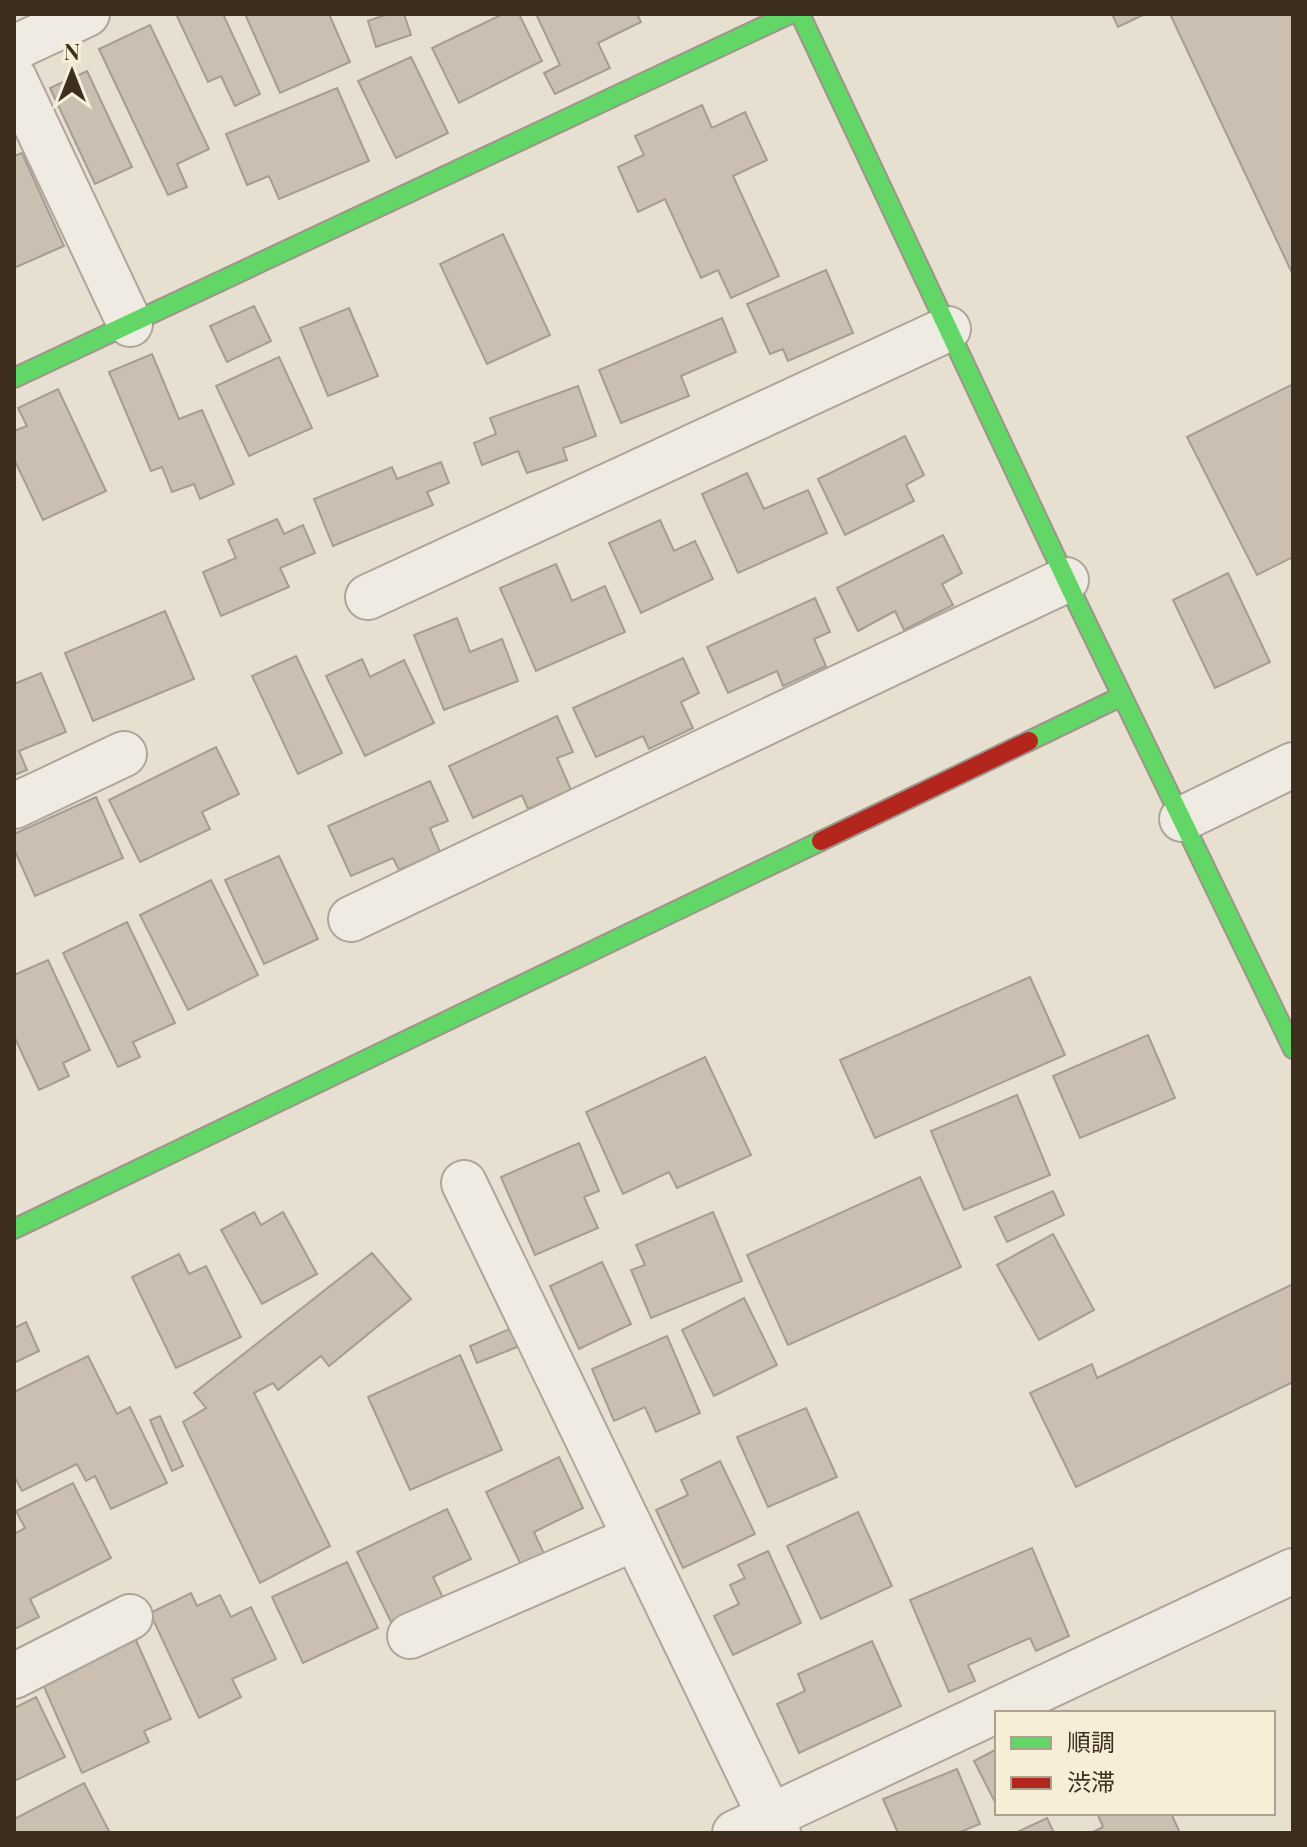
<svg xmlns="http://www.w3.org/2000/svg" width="1307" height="1847" font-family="'Playfair Display','Noto Sans JP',serif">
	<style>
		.building { fill: #cbbfb2; stroke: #a89c90; stroke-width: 2 }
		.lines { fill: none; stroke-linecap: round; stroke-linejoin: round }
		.street-casing { stroke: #ada599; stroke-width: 48 }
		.fast-casing { stroke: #9c958a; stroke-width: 22 }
		.jam-casing { stroke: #9c958a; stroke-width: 22 }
		.street { stroke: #efebe3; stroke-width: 44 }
		.fast { stroke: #63d668; stroke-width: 18 }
		.jam { stroke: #b3261e; stroke-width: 18 }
	</style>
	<rect width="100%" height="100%" fill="#e7e0d1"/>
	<g class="building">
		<polygon points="176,14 223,14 260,94 235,106 221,76 208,82"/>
		<polygon points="245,14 329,14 350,62 280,93"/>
		<polygon points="388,14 404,14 411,35 376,47 368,21"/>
		<polygon points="503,14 519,14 542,61 459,103 432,48"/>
		<polygon points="536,14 637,14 641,22 598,43 610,68 555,94 544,73 560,65"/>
		<polygon points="1112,14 1145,14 1118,27"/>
		<polygon points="1170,14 1293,14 1293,275"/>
		<polygon points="150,25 209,149 177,164 187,187 168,195 99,49"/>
		<polygon points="411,57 448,133 396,158 358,81"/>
		<polygon points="87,71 132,167 95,184 50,88"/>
		<polygon points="337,88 369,161 279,199 269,176 247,185 226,134"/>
		<polygon points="702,105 712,128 745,112 767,160 733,176 779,276 731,298 718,270 701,278 665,199 638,212 618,167 644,155 635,136"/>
		<polygon points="22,153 64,246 14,268 14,156"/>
		<polygon points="503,234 550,335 487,364 440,264"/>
		<polygon points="826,270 853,333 788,361 783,349 770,354 747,304"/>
		<polygon points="254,306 271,341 227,362 210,326"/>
		<polygon points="349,308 378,376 328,396 300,328"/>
		<polygon points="722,318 736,352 681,376 689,396 621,423 599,370"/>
		<polygon points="152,354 179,419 202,410 234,484 200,499 194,484 172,492 162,467 151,471 109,372"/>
		<polygon points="279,357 312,428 249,456 216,386"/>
		<polygon points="1293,384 1293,557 1257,575 1187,437"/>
		<polygon points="578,386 596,436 563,448 567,460 527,473 518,451 482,465 474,443 496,434 490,418"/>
		<polygon points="58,389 106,491 43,520 14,459 14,431 27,426 18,408"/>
		<polygon points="905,436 924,475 906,485 914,501 845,535 818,479"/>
		<polygon points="441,462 449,483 427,492 433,505 333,546 314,499 392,467 397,479"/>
		<polygon points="747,473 764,509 808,490 827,533 738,573 702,494"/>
		<polygon points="277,519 284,534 303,525 315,553 280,568 289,587 221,616 203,572 236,558 228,540"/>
		<polygon points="660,520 674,551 695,541 713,579 641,613 609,543"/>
		<polygon points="943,535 962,573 942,584 953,605 904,630 895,611 858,631 837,588"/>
		<polygon points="556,564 572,601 605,586 625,632 536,671 500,588"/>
		<polygon points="1228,573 1270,662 1215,688 1173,600"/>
		<polygon points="815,598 830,632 814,639 826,666 783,686 777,671 728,693 707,647"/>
		<polygon points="165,611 194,679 93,721 65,653"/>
		<polygon points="457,618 470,652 502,639 518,681 444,710 414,635"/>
		<polygon points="296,656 342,753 298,774 252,676"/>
		<polygon points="683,658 699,693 681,702 693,728 649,749 643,736 596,757 573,708"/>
		<polygon points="362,659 370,677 404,660 434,723 365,756 326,676"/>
		<polygon points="41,673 66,732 19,751 27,770 14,775 14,684"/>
		<polygon points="557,716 573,752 557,758 571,790 528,809 522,795 473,818 449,766"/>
		<polygon points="216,747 239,794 202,812 210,829 140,862 109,800"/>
		<polygon points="430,781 448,821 430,828 440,852 399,870 393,858 351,876 328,826"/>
		<polygon points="96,797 123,858 35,896 14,849 14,834"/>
		<polygon points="279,856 318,939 264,964 225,880"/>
		<polygon points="211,880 258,975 188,1010 140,915"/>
		<polygon points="127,922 175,1023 133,1042 140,1057 118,1067 63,953"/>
		<polygon points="48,960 90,1050 63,1063 69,1076 39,1090 14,1036 14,975"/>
		<polygon points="1030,977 1065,1055 875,1138 840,1060"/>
		<polygon points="1148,1035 1175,1098 1080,1138 1053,1076"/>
		<polygon points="705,1057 751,1155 677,1188 669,1172 623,1194 586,1112"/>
		<polygon points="1017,1095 1050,1175 964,1210 931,1131"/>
		<polygon points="579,1143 599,1191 584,1197 598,1228 535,1255 501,1177"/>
		<polygon points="920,1177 961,1267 788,1345 747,1255"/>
		<polygon points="1053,1191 1064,1215 1007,1242 995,1217"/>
		<polygon points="254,1212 261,1225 283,1212 317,1274 262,1304 221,1230"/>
		<polygon points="713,1212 742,1281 651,1318 631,1270 645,1265 636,1245"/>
		<polygon points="1053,1234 1094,1310 1039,1340 997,1265"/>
		<polygon points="372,1253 411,1299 329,1366 321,1356 278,1390 273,1383 254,1393 330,1546 260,1583 183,1422 206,1408 194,1393"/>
		<polygon points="179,1254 189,1274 206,1266 241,1337 176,1368 132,1277"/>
		<polygon points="602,1262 631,1324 579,1349 550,1286"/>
		<polygon points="1293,1284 1293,1382 1076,1487 1030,1393 1092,1364 1097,1378"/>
		<polygon points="744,1298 777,1365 714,1396 682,1330"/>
		<polygon points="26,1322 39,1351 14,1363 14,1328"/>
		<polygon points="514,1327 522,1345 477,1363 470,1346"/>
		<polygon points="667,1336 700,1413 656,1432 645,1407 614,1421 592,1369"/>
		<polygon points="460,1355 502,1450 410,1490 368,1397"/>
		<polygon points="88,1356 117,1414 130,1407 167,1483 111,1509 95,1476 86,1481 77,1464 22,1491 14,1476 14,1392"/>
		<polygon points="806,1408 837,1477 768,1507 737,1437"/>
		<polygon points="160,1416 183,1466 172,1471 150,1420"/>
		<polygon points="559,1457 583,1508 534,1532 545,1556 522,1567 486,1492"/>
		<polygon points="720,1461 755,1534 683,1568 656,1510 688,1495 681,1480"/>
		<polygon points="73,1483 111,1558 30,1599 39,1617 15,1629 14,1534 25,1528 16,1511"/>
		<polygon points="447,1509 471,1559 433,1577 444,1600 392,1624 357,1552"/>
		<polygon points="858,1512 892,1586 821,1619 787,1546"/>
		<polygon points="1032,1548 1069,1636 1036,1651 1030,1638 968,1665 975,1681 949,1692 910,1600"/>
		<polygon points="768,1551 801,1623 733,1655 714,1616 739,1604 730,1585 745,1578 738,1565"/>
		<polygon points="347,1562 378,1628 303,1663 272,1597"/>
		<polygon points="191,1593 197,1606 220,1595 231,1617 251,1607 276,1659 232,1679 241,1697 199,1718 150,1613"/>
		<polygon points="135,1638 171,1719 144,1731 149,1742 82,1773 41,1680"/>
		<polygon points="872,1641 901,1706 799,1753 777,1704 805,1691 798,1674"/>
		<polygon points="36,1697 65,1757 14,1781 14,1708"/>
		<polygon points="997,1749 997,1806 974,1761"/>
		<polygon points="957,1769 980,1824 958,1833 898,1833 883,1799"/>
		<polygon points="84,1783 110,1833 14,1833 14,1819"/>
		<polygon points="1097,1813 1171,1813 1180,1833 1091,1833 1103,1827"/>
		<polygon points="1047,1818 1054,1833 1015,1833"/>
	</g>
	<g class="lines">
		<defs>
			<g id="street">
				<polyline points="14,48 87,14"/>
				<polyline points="14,78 130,324"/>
				<polyline points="368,597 948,329"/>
				<polyline points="14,806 124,754"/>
				<polyline points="1182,819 1293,765"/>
				<polyline points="351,919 1066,580"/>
				<polyline points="464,1183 778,1833"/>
				<polyline points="410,1636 635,1538"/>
				<polyline points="14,1676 130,1617"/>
				<polyline points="735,1833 1293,1571"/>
			</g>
			<g id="fast">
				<polyline points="800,14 1079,607 1293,1049"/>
				<polyline points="14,378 790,14"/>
				<polyline points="1029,741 1122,696"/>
				<polyline points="14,1229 821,841"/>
			</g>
			<polyline id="jam" points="821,841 1029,741"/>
		</defs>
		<use href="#street" class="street-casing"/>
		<use href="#fast" class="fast-casing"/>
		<use href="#jam" class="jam-casing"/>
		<use href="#street" class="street"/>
		<use href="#fast" class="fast"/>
		<use href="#jam" class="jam"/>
	</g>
	<rect width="1307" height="1847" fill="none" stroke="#3d2e20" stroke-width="32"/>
	<rect x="995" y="1711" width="280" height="104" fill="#f7eed8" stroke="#ada18e" stroke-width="2"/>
	<rect x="1011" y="1737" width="40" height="12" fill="#63d668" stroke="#ada18e" stroke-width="2"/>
	<text x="1067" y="1751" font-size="24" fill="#3d2e20">順調</text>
	<rect x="1011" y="1777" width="40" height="12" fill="#b3261e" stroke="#ada18e" stroke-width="2"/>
	<text x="1067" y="1791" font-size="24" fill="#3d2e20">渋滞</text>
	<g transform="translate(72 72)" stroke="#f7eed8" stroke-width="6" paint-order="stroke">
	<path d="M0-6L14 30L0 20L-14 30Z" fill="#3d2e20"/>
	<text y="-12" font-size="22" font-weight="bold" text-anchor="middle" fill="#3d2e20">N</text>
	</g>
</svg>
